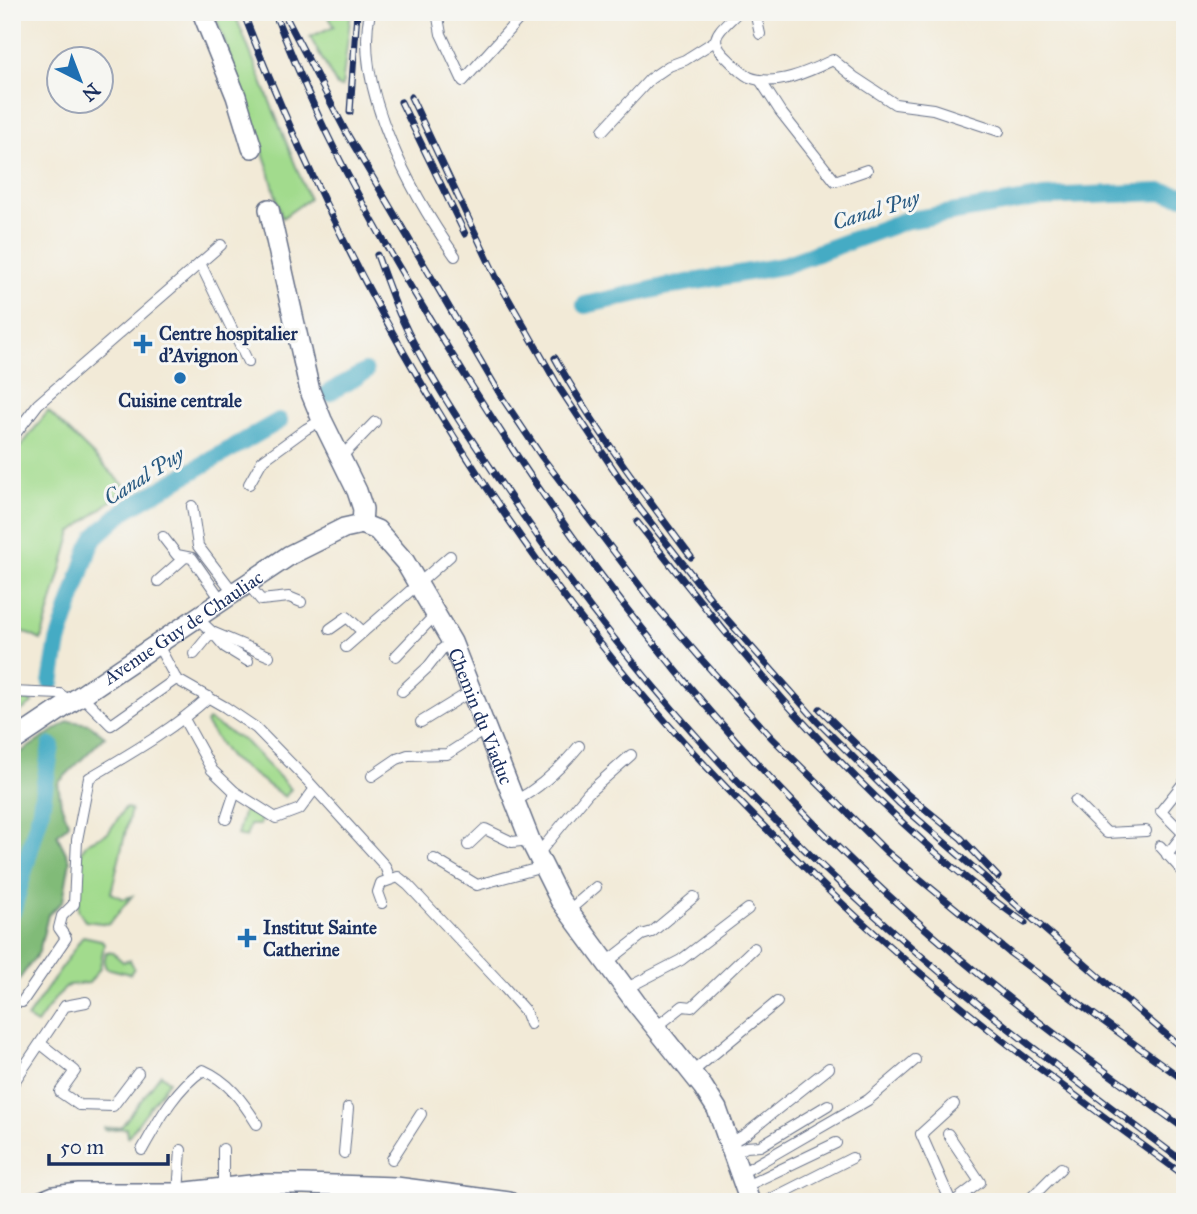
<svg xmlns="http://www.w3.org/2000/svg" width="1197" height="1214" font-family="'IM FELL Great Primer',serif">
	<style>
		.green { fill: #a2db8d; stroke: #5e8576; stroke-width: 2 }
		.forest { fill: #81bb78; stroke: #4e756b; stroke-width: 2 }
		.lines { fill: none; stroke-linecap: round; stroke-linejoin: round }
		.canal { stroke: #44abc4; stroke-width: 18 }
		.service-casing { stroke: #667088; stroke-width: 12 }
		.minor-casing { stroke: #667088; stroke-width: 22 }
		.service { stroke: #fff; stroke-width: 10 }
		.minor { stroke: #fff; stroke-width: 19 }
		.rail-casing { stroke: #1b2f5e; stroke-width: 7 }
		.rail { stroke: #f6f6f2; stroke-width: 4.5; stroke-dasharray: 13; stroke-linecap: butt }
		.poi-dot { fill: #1f6fb2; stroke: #f6f6f2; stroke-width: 2.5 }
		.labels { text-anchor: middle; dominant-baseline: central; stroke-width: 6; stroke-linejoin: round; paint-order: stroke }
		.poi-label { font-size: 19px; font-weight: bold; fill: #1b2f5e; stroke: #f6f6f2; text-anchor: start }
		.street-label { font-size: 19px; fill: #1b2f5e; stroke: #f6f6f2 }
		.water-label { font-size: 21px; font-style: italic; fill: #295a82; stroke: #f6f6f2 }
	</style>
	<rect width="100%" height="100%" fill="#f6f6f2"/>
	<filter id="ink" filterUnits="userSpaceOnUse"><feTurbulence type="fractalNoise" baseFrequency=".0143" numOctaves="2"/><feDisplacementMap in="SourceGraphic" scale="14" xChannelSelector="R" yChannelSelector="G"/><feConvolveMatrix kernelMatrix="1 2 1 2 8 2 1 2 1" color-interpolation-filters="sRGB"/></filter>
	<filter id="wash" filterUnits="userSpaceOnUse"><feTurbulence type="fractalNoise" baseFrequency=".00686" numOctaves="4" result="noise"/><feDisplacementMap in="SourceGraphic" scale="28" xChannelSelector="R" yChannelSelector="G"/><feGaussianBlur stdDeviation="1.57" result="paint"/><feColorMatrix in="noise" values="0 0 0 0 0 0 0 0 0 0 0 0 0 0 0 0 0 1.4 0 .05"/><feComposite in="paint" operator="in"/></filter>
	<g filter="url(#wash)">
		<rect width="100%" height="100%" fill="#f2ead7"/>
		<g class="green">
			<polygon points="214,12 234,12 309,199 282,218 267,164"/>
			<polygon points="326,12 351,12 342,87 337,86 310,37 334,26"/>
			<polygon points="48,411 127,488 72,532 41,640 12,626 12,455 22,445"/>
			<polygon points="12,699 29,700 33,703 12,717"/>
			<polygon points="208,720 246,742 291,789 285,797 229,757 206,723"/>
			<polygon points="125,808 131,809 111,893 124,899 132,896 109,924 85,921 78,910 80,853 88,842 108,833"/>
			<polygon points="244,810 261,816 260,825 250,825 246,837 237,835"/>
			<polygon points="83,936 101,940 104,944 100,968 89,983 69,985 57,996 37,1024 27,1018"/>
			<polygon points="106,952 113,953 123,962 130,960 134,968 130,974 106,968 104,963"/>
			<polygon points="161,1074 169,1081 128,1137 126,1128 104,1130 104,1128 121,1127"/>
		</g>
		<polygon class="forest" points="69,721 89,724 105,736 58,783 61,804 69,824 57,835 70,861 63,901 48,915 39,952 12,989 12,869 16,857 12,856 12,758"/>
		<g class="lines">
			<g class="canal">
				<polyline points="585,305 664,287 782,266 904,221 1043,197 1161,192 1185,196"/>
				<polyline points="328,393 365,372"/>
				<polyline points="51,683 58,642 89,548 95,537 125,510 279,421"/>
				<polyline points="12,912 40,814 51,746"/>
			</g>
		</g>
	</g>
	<g filter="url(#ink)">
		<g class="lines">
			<defs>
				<g id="service">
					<path d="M 370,12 C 353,89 413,196 455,256"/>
					<polyline points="437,12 441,34 463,81 525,12"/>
					<path d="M 738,12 C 721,30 704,38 728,59 C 734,65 741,73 749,77 C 775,88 810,71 833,60 L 854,77 L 895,104 L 933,109 L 999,131"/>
					<polyline points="755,12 760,34"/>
					<polyline points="760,80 780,111 835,181 867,170"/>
					<polyline points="603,130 650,79 669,66 685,60 715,41"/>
					<polyline points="200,263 248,362"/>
					<polyline points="12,438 38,404 221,245"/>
					<polyline points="338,455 345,453 375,422"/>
					<polyline points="249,484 262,461 306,429 322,420"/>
					<polyline points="192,506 198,546 234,593"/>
					<polyline points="163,537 177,555 192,558 222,601"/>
					<polyline points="158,581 184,558"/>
					<polyline points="248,584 261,600 289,597 301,602"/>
					<polyline points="197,618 212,632 269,656"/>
					<polyline points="330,629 347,617 363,632"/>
					<polyline points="158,645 176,679"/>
					<polyline points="346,647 450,556"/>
					<polyline points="194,654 212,632 225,647 248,661"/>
					<polyline points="396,656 435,615"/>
					<polyline points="402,691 428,667 442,649 452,642"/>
					<polyline points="12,692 60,694 71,702"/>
					<polyline points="81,695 111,725 176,679 225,707 256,728 307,780 385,866 390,879"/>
					<polyline points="184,719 212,770 235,792 276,818 300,809 314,790"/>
					<polyline points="421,722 473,690"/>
					<polyline points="372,776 397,759 408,755 447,754 486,729"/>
					<path d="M 515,801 C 540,788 561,768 579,746"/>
					<polyline points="1075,801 1107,833 1146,831"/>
					<polyline points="226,819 235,792"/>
					<polyline points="1184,834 1161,811 1185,781"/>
					<polyline points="468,845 485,829 512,842 530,840"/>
					<polyline points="1160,846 1185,874"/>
					<polyline points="538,854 588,793 631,755"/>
					<polyline points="1167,855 1185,832"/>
					<polyline points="434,859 477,885 543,867"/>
					<polyline points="382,903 378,892 381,883 398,877 408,885 503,986 525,1011 530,1024"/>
					<polyline points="568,911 596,887"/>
					<polyline points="606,963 642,935 652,932 694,897"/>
					<polyline points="625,989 681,960 748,909"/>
					<path d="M 22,1002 L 66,938 L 59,928 L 62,916 L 74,904 L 77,840 L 89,778 C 131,753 172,730 209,697"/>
					<polyline points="655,1028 683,1006 692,1007 754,948"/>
					<polyline points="41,1044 75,1071 60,1092 79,1105 113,1106 138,1073"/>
					<polyline points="691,1073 777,1002"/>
					<polyline points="12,1085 65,1006 86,1002"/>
					<polyline points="948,1134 980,1182 954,1202"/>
					<polyline points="730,1143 746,1134 829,1068"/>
					<path d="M 142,1150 C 159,1120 174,1090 203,1070 C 228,1081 242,1100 257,1124"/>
					<polyline points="344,1153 348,1108"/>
					<polyline points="733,1154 746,1147 760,1146 828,1105"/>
					<polyline points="392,1159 421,1114"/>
					<polyline points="740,1174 868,1100 915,1060"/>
					<polyline points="744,1187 836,1143"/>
					<polyline points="223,1188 223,1149"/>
					<polyline points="178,1193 181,1150"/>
					<polyline points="765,1202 852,1158"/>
					<polyline points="951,1202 921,1134 954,1104"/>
					<polyline points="1027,1202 1061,1168"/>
				</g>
				<g id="minor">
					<polyline points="202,12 236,96 252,148"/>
					<polyline points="269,209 310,391 322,420 357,491 363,509 362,524"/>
					<path id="s1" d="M 362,524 L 377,530 L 405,562 L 452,642 L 530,840 L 560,900 L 636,1003 L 703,1087 L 717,1109 L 750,1202"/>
					<path id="s2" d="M 12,742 L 290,555 L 344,528 L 362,524"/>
					<polyline points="39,1202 54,1196 79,1193 178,1193 260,1184 304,1184 396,1187 509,1202"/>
				</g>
			</defs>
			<use href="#service" class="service-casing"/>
			<use href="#minor" class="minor-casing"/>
			<use href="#service" class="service"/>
			<use href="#minor" class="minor"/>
			<defs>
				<g id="rail">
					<path d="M 243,12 C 330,238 449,453 599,642 C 668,730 747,811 827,889 C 937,995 1061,1086 1185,1176"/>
					<path d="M 274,12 C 292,55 309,98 330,140 C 372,226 422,307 473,388 C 601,592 753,779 935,937 C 1014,1006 1100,1068 1185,1129"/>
					<polyline points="285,15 346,132 503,399 542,457 649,598 702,660 771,737 887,852 1010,953 1185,1081"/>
					<polyline points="411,97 496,277 560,389 640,509 725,617 817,721 899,803 1185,1051"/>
					<polyline points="401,102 465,234"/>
					<polyline points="350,112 357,12"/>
					<path d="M 377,255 C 384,274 391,294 399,313 C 430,382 476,446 518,508 C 637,683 783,841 946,977 C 1023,1042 1104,1102 1185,1163"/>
					<path d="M 555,358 C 594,428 643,493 691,557"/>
					<path d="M 637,522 C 751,668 873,815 1025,923"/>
					<polyline points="820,709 908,795 961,838 998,877"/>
				</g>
			</defs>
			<use href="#rail" class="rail-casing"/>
			<use href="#rail" class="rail"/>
		</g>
	</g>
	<g class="poi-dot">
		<path d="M139.5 333.5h7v7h7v7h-7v7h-7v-7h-7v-7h7z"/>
		<circle cx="180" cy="378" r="7"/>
		<path d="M243.5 927.5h7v7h7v7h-7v7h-7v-7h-7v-7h7z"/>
	</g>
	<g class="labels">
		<g class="poi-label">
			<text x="159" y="333">Centre hospitalier<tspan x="159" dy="22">d'Avignon</tspan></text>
			<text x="180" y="400" text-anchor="middle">Cuisine centrale</text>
			<text x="263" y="927">Institut Sainte<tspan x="263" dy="22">Catherine</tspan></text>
		</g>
		<g class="street-label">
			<text stroke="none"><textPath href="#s2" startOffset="206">Avenue Guy de Chauliac</textPath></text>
			<text stroke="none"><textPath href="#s1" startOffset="231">Chemin du Viaduc</textPath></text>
		</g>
		<g class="water-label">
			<text transform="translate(876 210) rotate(-17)">Canal Puy</text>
			<text transform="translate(144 476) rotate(-32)">Canal Puy</text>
		</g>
	</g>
	<rect width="1197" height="1214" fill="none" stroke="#f6f6f2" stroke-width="42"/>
	<g transform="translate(80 80) rotate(138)"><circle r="33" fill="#f6f6f2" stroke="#9ea6b7" stroke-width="2"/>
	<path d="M0-5L12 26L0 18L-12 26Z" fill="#1f6fb2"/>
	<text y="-10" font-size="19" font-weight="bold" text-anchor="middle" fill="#1b2f5e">N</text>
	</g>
	<path d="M49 1154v10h119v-10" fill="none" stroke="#1b2f5e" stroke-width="3.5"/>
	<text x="60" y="1154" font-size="21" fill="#1b2f5e" stroke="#f6f6f2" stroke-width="5" paint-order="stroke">50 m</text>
</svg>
